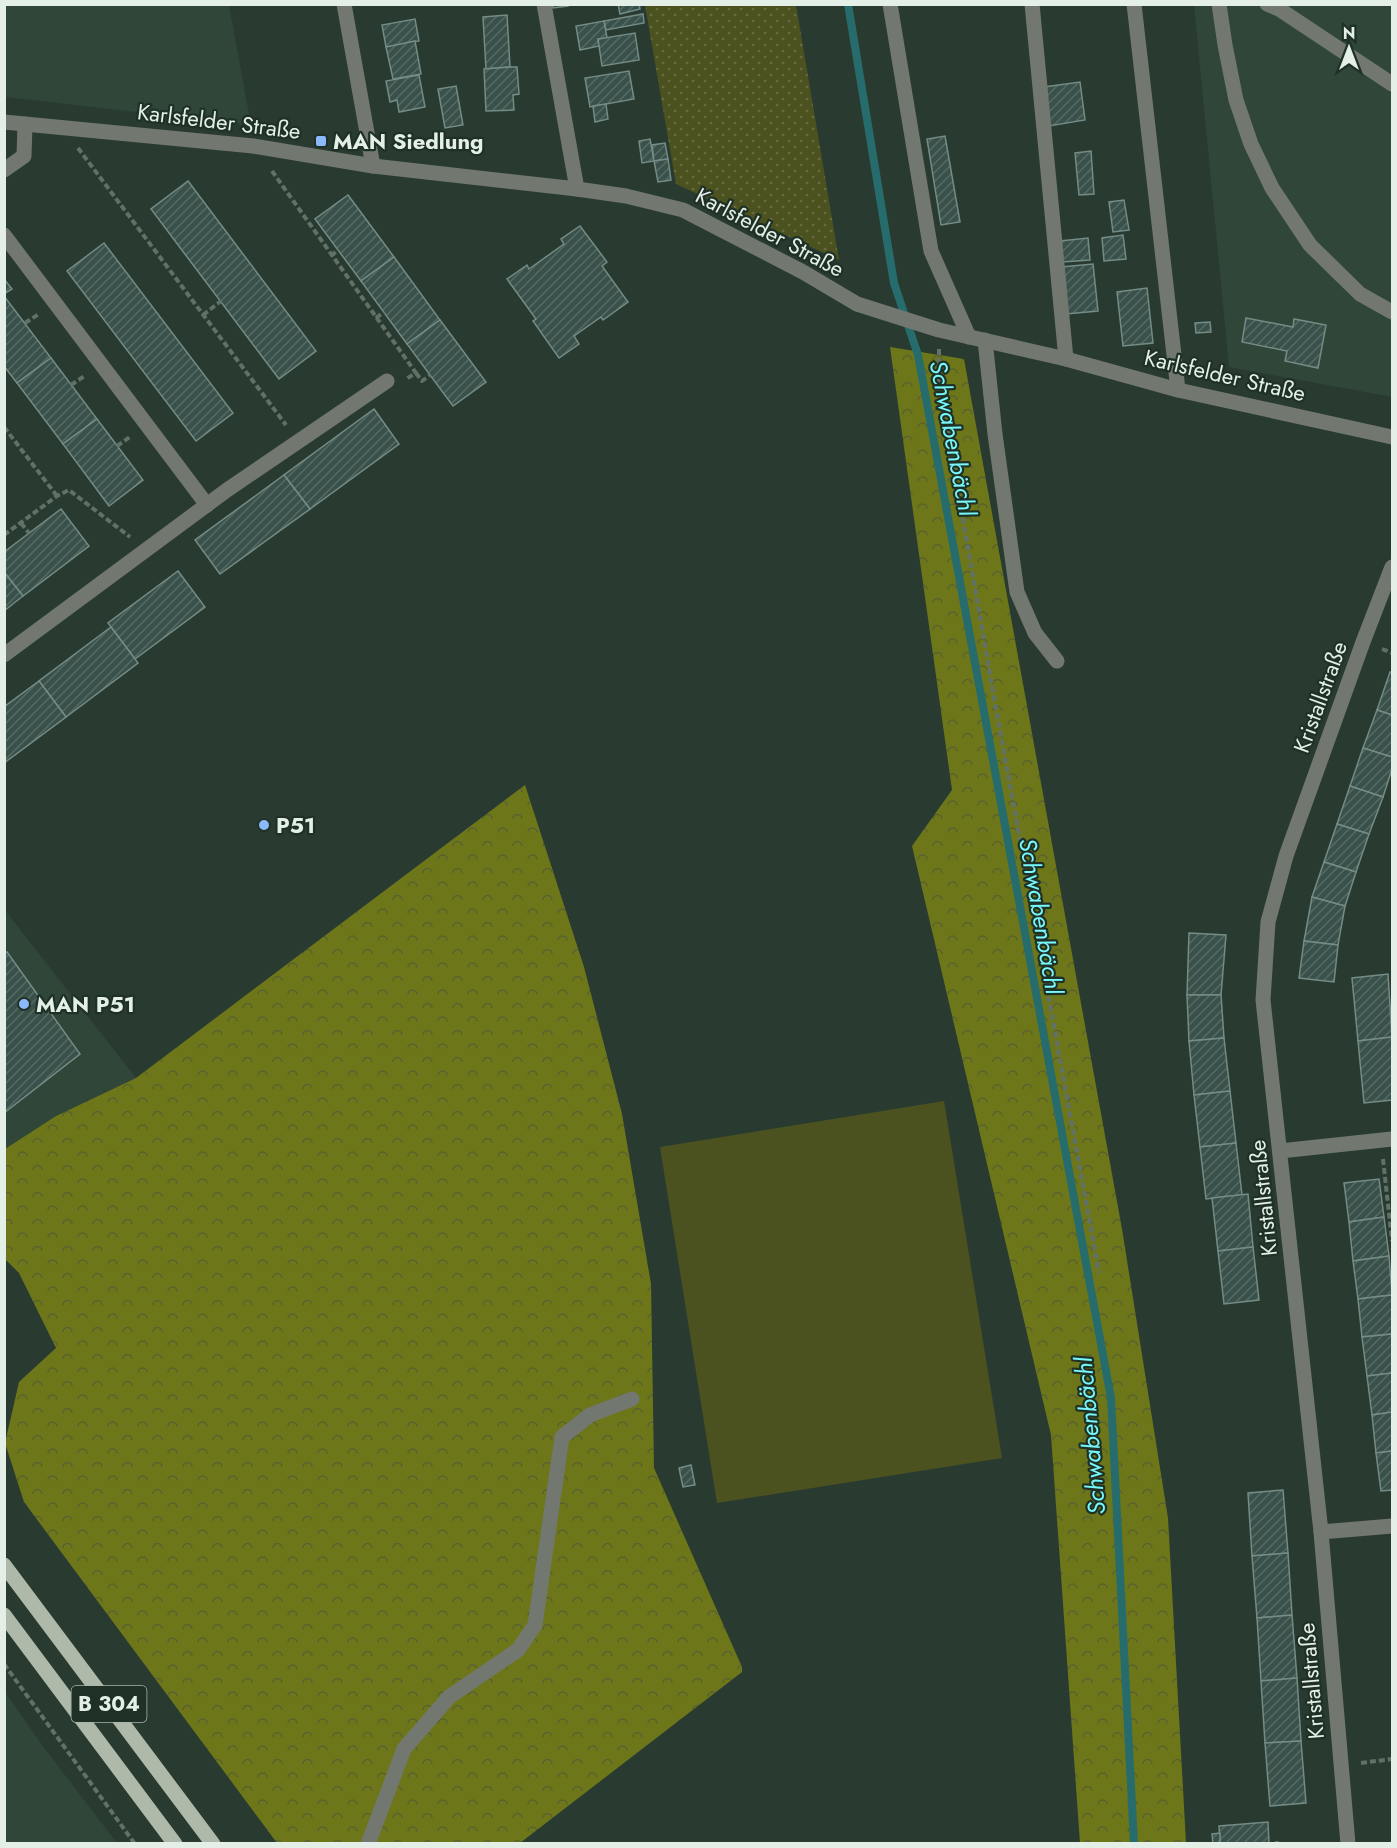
<svg xmlns="http://www.w3.org/2000/svg" width="1397" height="1848" font-family="Jost,sans-serif">
	<style>
		.built { fill: #2f4638 }
		.grass { fill: url(#grass-dots) }
		.forest { fill: url(#forest-crowns) }
		.pitch { fill: #4c521f }
		.lines { fill: none; stroke-linecap: round; stroke-linejoin: round }
		.stream { stroke: #276c6d; stroke-width: 8 }
		.building { fill: url(#building-hatch); stroke: #738c85; stroke-width: 1.5 }
		.path { stroke: #617167; stroke-width: 4; stroke-dasharray: 6 3; stroke-linecap: butt }
		.minor { stroke: #727870; stroke-width: 15 }
		.major { stroke: #aeb9a9; stroke-width: 15 }
		.poi-dot { fill: #8cb9fc; stroke: #1f3126; stroke-width: 2 }
		.labels { text-anchor: middle; dominant-baseline: central; stroke-width: 4.5; stroke-linejoin: round; paint-order: stroke }
		.shield { fill: #1f3126; stroke: #a9b6ae; stroke-width: 1.5 }
		.shield-label { font-size: 21px; font-weight: bold; fill: #e4efe8 }
		.street-label { font-size: 22px; fill: #e4efe8; stroke: #1f3126 }
		.poi-label { font-size: 22px; font-weight: bold; fill: #e4efe8; stroke: #1f3126; text-anchor: start }
		.water-label { font-size: 24px; font-style: italic; fill: #77f8fb; stroke: #1f3126 }
	</style>
	<defs>
		<pattern id="grass-dots" width="8" height="8" patternUnits="userSpaceOnUse" patternTransform="scale(1.5)"><rect width="8" height="8" fill="#4c521f"/><path d="M2 2h.1M6 6h.1" fill="none" stroke="#666b40" stroke-width="1.8" stroke-linecap="round"/></pattern>
		<pattern id="forest-crowns" width="20" height="18" patternUnits="userSpaceOnUse" patternTransform="scale(1.5)"><rect width="20" height="18" fill="#6d7719"/><path d="M2 6a3 3 0 1 1 6 0M12 15a3 3 0 1 1 6 0" fill="none" stroke="#586030"/></pattern>
		<pattern id="building-hatch" width="6" height="6" patternUnits="userSpaceOnUse" patternTransform="scale(1.5)"><rect width="6" height="6" fill="#39514a"/><path d="M-1 1l2-2M0 6l6-6M5 7l2-2" fill="none" stroke="#566a64"/></pattern>
	</defs>
	<rect width="100%" height="100%" fill="#293b30"/>
	<g class="built">
		<polygon points="5,4 229,5 251,125 5,97"/>
		<polygon points="1194,5 1392,5 1392,397 1229,367"/>
		<polygon points="4,909 136,1078 56,1116 5,1149"/>
		<polygon points="5,1692 45,1749 117,1843 5,1843"/>
	</g>
	<polygon class="grass" points="645,5 796,5 839,260 676,184"/>
	<g class="forest">
		<polygon points="890,347 964,359 1122,1229 1168,1518 1186,1843 1080,1843 1051,1435 912,846 952,790"/>
		<polygon points="525,785 584,967 622,1114 651,1284 654,1468 742,1667 742,1672 520,1843 277,1843 24,1502 5,1443 19,1382 56,1348 19,1273 5,1259 5,1149 56,1116 136,1078"/>
	</g>
	<polygon class="pitch" points="944,1101 1002,1458 717,1503 660,1147"/>
	<g class="lines">
		<polyline class="stream" points="848,4 894,283 918,355 1111,1398 1134,1844"/>
	</g>
	<g class="building">
		<polygon points="552,4 568,4 568,6 553,8"/>
		<polygon points="618,4 639,4 640,9 620,14"/>
		<polygon points="643,14 644,23 606,30 604,21"/>
		<polygon points="507,15 510,67 486,69 483,17"/>
		<polygon points="415,19 419,41 386,47 382,25"/>
		<polygon points="604,21 607,38 598,39 599,46 580,50 576,26"/>
		<polygon points="635,33 639,60 602,66 598,39"/>
		<polygon points="415,41 421,74 393,79 386,47"/>
		<polygon points="510,67 517,67 519,94 513,95 514,110 486,111 484,69"/>
		<polygon points="629,71 634,99 590,107 585,78"/>
		<polygon points="419,75 425,107 399,112 397,100 390,102 386,81"/>
		<polygon points="1080,82 1085,120 1049,126 1044,87"/>
		<polygon points="456,86 463,125 445,128 438,89"/>
		<polygon points="606,104 608,119 595,122 593,106"/>
		<polygon points="945,136 960,222 941,225 927,139"/>
		<polygon points="650,139 654,161 642,163 639,141"/>
		<polygon points="665,143 668,159 654,161 652,145"/>
		<polygon points="1091,151 1094,194 1079,195 1075,153"/>
		<polygon points="668,159 671,180 658,182 654,161"/>
		<polygon points="188,181 316,351 279,379 151,209"/>
		<polygon points="348,195 394,257 361,281 315,219"/>
		<polygon points="1124,200 1129,230 1113,232 1109,202"/>
		<polygon points="580,226 607,262 602,266 628,302 603,320 601,317 574,336 579,344 559,358 533,321 536,319 507,279 527,265 529,269 564,244 561,239"/>
		<polygon points="1123,235 1126,259 1104,261 1102,238"/>
		<polygon points="1088,238 1090,260 1062,262 1060,241"/>
		<polygon points="104,243 233,413 196,441 67,271"/>
		<polygon points="394,257 440,320 407,344 361,281"/>
		<polygon points="1093,264 1098,311 1066,314 1061,267"/>
		<polygon points="4,279 12,289 4,294"/>
		<polygon points="1147,288 1153,343 1123,346 1117,292"/>
		<polygon points="4,296 51,358 17,383 4,366"/>
		<polygon points="1246,318 1293,327 1294,319 1326,325 1318,368 1285,361 1287,351 1242,342"/>
		<polygon points="440,320 486,382 453,406 407,344"/>
		<polygon points="1210,322 1211,332 1196,333 1195,323"/>
		<polygon points="51,358 97,419 63,444 17,383"/>
		<polygon points="374,409 399,444 310,509 284,475"/>
		<polygon points="97,419 143,480 109,506 63,444"/>
		<polygon points="284,475 310,509 220,574 195,540"/>
		<polygon points="61,509 89,546 23,596 4,572 4,552"/>
		<polygon points="178,571 205,607 135,659 108,623"/>
		<polygon points="4,572 23,596 4,611"/>
		<polygon points="111,627 138,663 66,717 39,681"/>
		<polygon points="1390,672 1392,673 1392,715 1377,710"/>
		<polygon points="39,681 66,717 4,763 4,707"/>
		<polygon points="1377,710 1392,715 1392,757 1363,748"/>
		<polygon points="1363,748 1392,757 1392,769 1383,797 1350,786"/>
		<polygon points="1350,786 1383,797 1369,834 1337,824"/>
		<polygon points="1337,824 1369,834 1356,872 1324,862"/>
		<polygon points="1324,862 1356,872 1345,906 1312,897"/>
		<polygon points="1312,897 1345,906 1338,945 1304,941"/>
		<polygon points="1189,933 1226,935 1221,995 1187,995"/>
		<polygon points="1304,941 1338,945 1334,982 1299,978"/>
		<polygon points="7,952 80,1054 4,1113 4,953"/>
		<polygon points="1388,974 1392,1037 1358,1041 1352,978"/>
		<polygon points="1187,995 1221,995 1224,1038 1189,1041"/>
		<polygon points="1392,1037 1392,1100 1364,1103 1358,1041"/>
		<polygon points="1224,1038 1230,1091 1194,1095 1189,1041"/>
		<polygon points="1230,1091 1236,1143 1200,1147 1194,1095"/>
		<polygon points="1236,1143 1242,1195 1206,1199 1200,1147"/>
		<polygon points="1379,1179 1384,1217 1349,1222 1344,1183"/>
		<polygon points="1248,1194 1253,1247 1218,1251 1212,1198"/>
		<polygon points="1384,1217 1389,1256 1353,1261 1349,1222"/>
		<polygon points="1253,1247 1259,1300 1224,1304 1218,1251"/>
		<polygon points="1389,1256 1392,1295 1358,1299 1353,1261"/>
		<polygon points="1392,1295 1392,1334 1362,1337 1358,1299"/>
		<polygon points="1392,1334 1392,1373 1367,1376 1362,1337"/>
		<polygon points="1392,1373 1392,1412 1372,1415 1367,1376"/>
		<polygon points="1392,1412 1392,1451 1376,1453 1372,1415"/>
		<polygon points="1392,1451 1392,1490 1381,1491 1376,1453"/>
		<polygon points="691,1465 695,1485 683,1487 679,1468"/>
		<polygon points="1283,1490 1288,1553 1252,1556 1248,1493"/>
		<polygon points="1288,1553 1292,1615 1257,1618 1252,1556"/>
		<polygon points="1292,1615 1297,1678 1261,1681 1257,1618"/>
		<polygon points="1297,1678 1301,1741 1265,1743 1261,1681"/>
		<polygon points="1301,1741 1306,1803 1270,1806 1265,1743"/>
		<polygon points="1268,1822 1269,1844 1220,1844 1219,1826"/>
		<polygon points="1220,1833 1220,1844 1213,1844 1212,1834"/>
	</g>
	<g class="lines">
		<g class="path">
			<polyline points="78,148 286,425"/>
			<polyline points="272,171 416,373 406,379"/>
			<polyline points="331,256 338,250"/>
			<polyline points="203,315 221,301"/>
			<polyline points="376,318 384,312"/>
			<polyline points="25,323 39,314"/>
			<polyline points="939,349 939,382 995,703 1099,1273"/>
			<polyline points="416,373 422,381 430,375"/>
			<polyline points="71,385 86,375"/>
			<polyline points="4,427 57,496"/>
			<polyline points="117,446 131,436"/>
			<polyline points="21,523 29,533"/>
			<polyline points="4,535 57,496 69,490 130,537"/>
			<polyline points="1382,649 1392,653"/>
			<polyline points="1383,1159 1392,1241"/>
			<polyline points="4,1664 135,1844"/>
			<polyline points="1361,1763 1392,1759"/>
			<polyline points="1277,1841 1277,1844"/>
		</g>
		<g class="minor">
			<polyline points="344,4 373,166"/>
			<polyline points="544,4 577,189"/>
			<polyline points="890,4 931,251 969,337"/>
			<polyline points="1032,4 1066,359"/>
			<polyline points="1134,4 1178,390"/>
			<polyline points="1219,4 1225,45 1236,100 1251,144 1272,188 1310,245 1360,294 1392,312"/>
			<polyline points="1267,4 1279,9 1392,84"/>
			<polyline points="4,122 253,146 373,166 577,189 626,196 683,210 803,272 857,304 939,330 1066,359 1178,390 1392,437"/>
			<polyline points="4,170 24,156 25,124"/>
			<polyline points="4,235 207,505"/>
			<polyline points="985,340 995,434 1017,592 1035,633 1057,661"/>
			<polyline points="4,655 227,490 387,381"/>
			<polyline points="1280,1151 1392,1139"/>
			<polyline points="1321,1532 1392,1526"/>
			<polyline points="368,1844 404,1749 449,1697 518,1650 535,1625 562,1437 590,1415 632,1399"/>
			<polyline points="1348,1844 1321,1532 1263,1000 1268,922 1286,856 1363,642 1392,567"/>
		</g>
		<g class="major">
			<polyline points="4,1565 213,1844"/>
			<polyline points="4,1615 175,1844"/>
		</g>
	</g>
	<g class="poi-dot">
		<rect x="315" y="135" width="12" height="12" rx="3"/>
		<circle cx="264" cy="825" r="6"/>
		<circle cx="24" cy="1004" r="6"/>
	</g>
	<g class="labels">
		<rect class="shield" x="71.5" y="1686" width="75" height="36" rx="4.5"/>
		<g class="shield-label">
			<text x="109" y="1704">B 304</text>
		</g>
		<g class="street-label">
			<text transform="translate(219 121) rotate(7)">Karlsfelder Straße</text>
			<text transform="translate(770 232) rotate(28)">Karlsfelder Straße</text>
			<text transform="translate(1225 375) rotate(13)">Karlsfelder Straße</text>
			<text transform="translate(1320 697) rotate(-70)">Kristallstraße</text>
			<text transform="translate(1263 1198) rotate(-96)">Kristallstraße</text>
			<text transform="translate(1311 1681) rotate(-95)">Kristallstraße</text>
		</g>
		<g class="poi-label">
			<text x="333" y="141">MAN Siedlung</text>
			<text x="276" y="825">P51</text>
			<text x="36" y="1004">MAN P51</text>
		</g>
		<g class="water-label">
			<text transform="translate(953 438) rotate(79)">Schwabenbächl</text>
			<text transform="translate(1041 916) rotate(80)">Schwabenbächl</text>
			<text transform="translate(1090 1436) rotate(-95)">Schwabenbächl</text>
		</g>
	</g>
	<rect width="1397" height="1848" fill="none" stroke="#e4efe8" stroke-width="12"/>
	<g transform="translate(1349 48)" stroke="#1f3126" stroke-width="4.5" paint-order="stroke">
	<path d="M0-4.5L10 22L0 15L-10 22Z" fill="#e4efe8"/>
	<text y="-9" font-size="16" font-weight="bold" text-anchor="middle" fill="#e4efe8">N</text>
	</g>
</svg>
